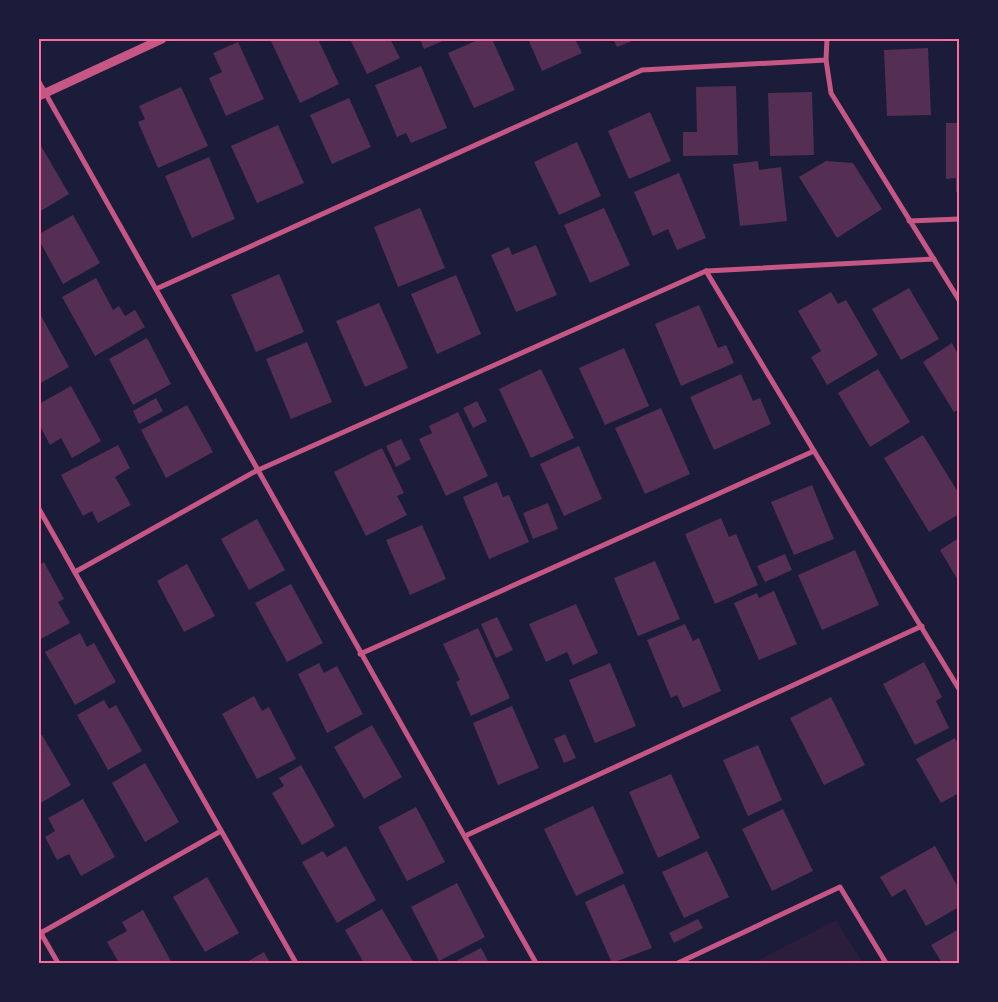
<svg xmlns="http://www.w3.org/2000/svg" width="998" height="1002" font-family="'Public Sans',sans-serif">
	<style>
		.green { fill: #2a1e3b }
		.building { fill: #542f53 }
		.lines { fill: none; stroke-linecap: round; stroke-linejoin: round }
		.minor { stroke: #c65784; stroke-width: 5 }
		.tertiary { stroke: #c65784; stroke-width: 9 }
		.neatline { fill: none; stroke: #ff6b9d; stroke-width: 2 }
	</style>
	<rect width="100%" height="100%" fill="#1b1b3a"/>
	<polygon class="green" points="836,920 863,963 753,963"/>
	<g class="building">
		<polygon points="270,39 318,39 339,84 300,103"/>
		<polygon points="350,39 390,39 400,58 367,74"/>
		<polygon points="420,39 447,39 424,49"/>
		<polygon points="480,39 492,39 515,90 474,108 448,53"/>
		<polygon points="528,39 575,39 582,53 542,71"/>
		<polygon points="613,39 637,39 617,47"/>
		<polygon points="238,42 264,99 226,116 209,78 222,72 213,53"/>
		<polygon points="928,48 931,115 887,116 884,50"/>
		<polygon points="421,66 447,128 411,143 406,133 397,137 375,85"/>
		<polygon points="736,86 738,155 683,156 683,132 697,132 696,87"/>
		<polygon points="181,87 208,146 158,168 138,122 145,119 139,106"/>
		<polygon points="812,92 814,155 770,156 768,93"/>
		<polygon points="349,98 371,147 332,164 310,115"/>
		<polygon points="650,112 671,161 629,179 608,131"/>
		<polygon points="946,123 959,123 959,192 956,192 956,178 946,179"/>
		<polygon points="278,125 304,183 257,203 231,146"/>
		<polygon points="577,142 601,196 559,215 534,162"/>
		<polygon points="41,146 69,194 39,212 39,147"/>
		<polygon points="209,157 235,219 192,238 165,176"/>
		<polygon points="758,161 759,170 781,167 787,221 740,226 733,164"/>
		<polygon points="826,161 853,163 882,209 837,238 799,177"/>
		<polygon points="679,173 706,238 677,250 668,229 653,236 634,192"/>
		<polygon points="420,208 445,268 398,287 374,227"/>
		<polygon points="604,208 630,265 590,283 564,225"/>
		<polygon points="73,215 100,263 63,284 39,240 39,234"/>
		<polygon points="536,245 557,295 516,312 491,255 509,247 512,255"/>
		<polygon points="279,274 304,332 256,352 231,295"/>
		<polygon points="456,275 481,334 437,354 411,294"/>
		<polygon points="96,278 113,310 119,306 125,316 135,310 145,327 95,356 62,297"/>
		<polygon points="909,288 939,339 901,360 872,309"/>
		<polygon points="831,292 838,304 846,300 878,355 827,385 811,357 821,351 798,311"/>
		<polygon points="379,303 408,368 365,387 336,321"/>
		<polygon points="699,305 718,348 726,345 734,363 681,386 655,324"/>
		<polygon points="39,312 69,367 39,384"/>
		<polygon points="147,338 171,384 133,405 109,359"/>
		<polygon points="307,342 332,402 291,419 266,359"/>
		<polygon points="952,343 957,352 959,350 959,409 954,412 923,362"/>
		<polygon points="624,348 649,406 605,425 579,368"/>
		<polygon points="541,369 574,438 531,458 499,389"/>
		<polygon points="878,369 910,422 870,447 838,393"/>
		<polygon points="741,374 753,401 760,398 771,424 714,450 690,397"/>
		<polygon points="71,386 101,441 72,458 61,438 50,445 39,424 39,404"/>
		<polygon points="156,398 163,411 139,424 133,411"/>
		<polygon points="477,401 487,421 473,428 463,408"/>
		<polygon points="187,405 213,452 166,478 141,430"/>
		<polygon points="661,408 690,474 645,494 615,428"/>
		<polygon points="458,412 488,476 446,496 419,439 432,433 429,426"/>
		<polygon points="923,435 959,494 959,514 929,532 884,458"/>
		<polygon points="401,439 411,459 396,467 386,446"/>
		<polygon points="118,445 130,468 115,477 131,505 98,523 92,511 83,516 61,475"/>
		<polygon points="579,446 602,499 564,516 540,464"/>
		<polygon points="382,448 404,493 397,496 407,515 366,536 334,472"/>
		<polygon points="497,482 503,497 509,495 529,542 489,559 463,497"/>
		<polygon points="812,485 834,539 794,555 771,502"/>
		<polygon points="548,503 558,529 533,539 523,513"/>
		<polygon points="721,518 729,537 736,534 758,585 715,604 685,534"/>
		<polygon points="257,519 285,570 249,590 221,539"/>
		<polygon points="422,525 446,579 410,595 386,540"/>
		<polygon points="959,538 959,582 940,550"/>
		<polygon points="855,550 879,605 822,630 798,575"/>
		<polygon points="785,554 792,570 765,582 757,566"/>
		<polygon points="655,561 680,619 638,636 614,578"/>
		<polygon points="44,562 64,599 58,602 70,623 39,640 39,566"/>
		<polygon points="187,564 215,616 184,632 157,581"/>
		<polygon points="291,584 323,643 287,662 255,603"/>
		<polygon points="774,591 797,644 759,660 734,603 757,593 759,598"/>
		<polygon points="576,604 598,653 573,665 567,652 546,662 529,624"/>
		<polygon points="497,617 513,650 496,658 481,624"/>
		<polygon points="685,624 693,641 699,638 721,691 683,708 677,695 671,698 647,640"/>
		<polygon points="478,628 510,698 471,716 456,682 460,680 443,644"/>
		<polygon points="80,633 87,647 94,643 116,682 75,705 45,652"/>
		<polygon points="924,662 942,697 936,701 949,728 915,745 883,684"/>
		<polygon points="319,663 324,673 337,666 363,714 327,733 298,674"/>
		<polygon points="610,663 636,726 595,743 569,680"/>
		<polygon points="254,696 262,711 269,707 296,759 257,779 222,714"/>
		<polygon points="831,697 865,765 824,785 790,718"/>
		<polygon points="104,700 109,709 116,705 142,751 108,770 77,715"/>
		<polygon points="512,706 539,768 498,785 473,723"/>
		<polygon points="372,725 402,777 364,799 334,747"/>
		<polygon points="565,734 576,758 564,763 554,739"/>
		<polygon points="42,735 71,785 39,804 39,737"/>
		<polygon points="955,738 959,746 959,793 941,803 916,759"/>
		<polygon points="758,745 782,800 748,816 723,760"/>
		<polygon points="145,763 179,822 145,842 112,783"/>
		<polygon points="301,765 335,826 302,845 272,793 284,786 279,778"/>
		<polygon points="671,774 700,838 658,858 629,792"/>
		<polygon points="83,799 115,857 81,876 69,854 57,860 45,837 55,831 48,818"/>
		<polygon points="593,806 624,873 576,896 544,829"/>
		<polygon points="416,807 445,862 407,881 378,827"/>
		<polygon points="783,809 813,871 772,891 742,829"/>
		<polygon points="346,846 376,900 337,923 302,862 323,851 327,857"/>
		<polygon points="935,846 959,889 959,907 926,926 905,889 892,897 880,877"/>
		<polygon points="707,851 729,897 684,918 662,872"/>
		<polygon points="207,877 239,933 205,952 173,897"/>
		<polygon points="457,883 485,937 439,961 411,907"/>
		<polygon points="624,884 652,948 612,963 585,902"/>
		<polygon points="382,909 414,963 364,963 345,930"/>
		<polygon points="143,910 172,963 119,963 107,942 127,931 122,922"/>
		<polygon points="698,919 703,928 674,943 669,933"/>
		<polygon points="959,929 959,963 942,963 931,945"/>
		<polygon points="481,948 489,963 452,963"/>
		<polygon points="264,952 270,963 245,963"/>
	</g>
	<g class="lines">
		<g class="minor">
			<polyline points="826,60 831,93 959,300"/>
			<polyline points="39,82 536,963"/>
			<polyline points="909,221 959,219"/>
			<polyline points="706,271 814,451 959,689"/>
			<polyline points="156,289 642,70 826,60 827,39"/>
			<polyline points="39,509 296,963"/>
			<polyline points="75,572 256,471 706,271 934,259"/>
			<polyline points="360,654 814,451"/>
			<polyline points="465,836 922,626"/>
			<polyline points="39,930 58,963"/>
			<polyline points="39,934 221,831"/>
			<polyline points="678,963 840,887 886,963"/>
		</g>
		<polyline class="tertiary" points="39,96 162,39"/>
	</g>
	<rect width="998" height="1002" fill="none" stroke="#1b1b3a" stroke-width="80"/>
	<rect x="40" y="40" width="918" height="922" class="neatline"/>
</svg>
